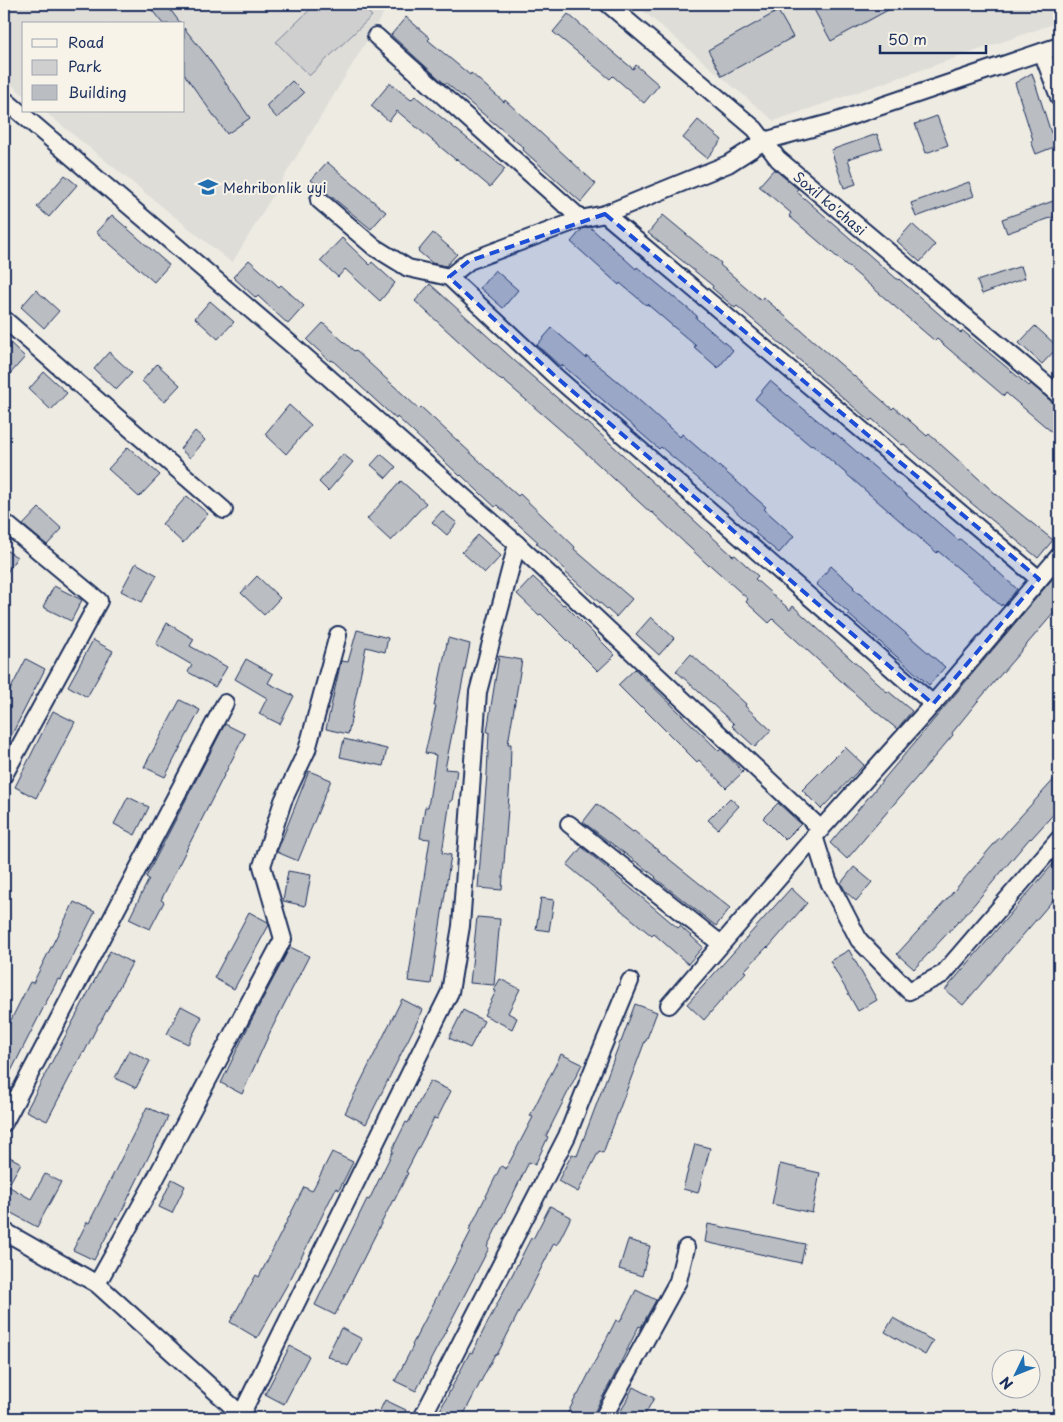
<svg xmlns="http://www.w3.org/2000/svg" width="1063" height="1422" font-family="'Playpen Sans',sans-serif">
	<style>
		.built { fill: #deddd8 }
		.green { fill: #cfcfcf; stroke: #757f96 }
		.building { fill: #babdc2; stroke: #1b2f5e }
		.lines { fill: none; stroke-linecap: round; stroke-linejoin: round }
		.street-casing { stroke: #1b2f5e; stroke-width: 20 }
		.street { stroke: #f7f3e8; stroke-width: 16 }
		.marked { fill: #1d4ed8; fill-opacity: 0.2; stroke: #1d4ed8; stroke-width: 4; stroke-dasharray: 10 6; stroke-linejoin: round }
		.labels { text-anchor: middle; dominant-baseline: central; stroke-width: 4; stroke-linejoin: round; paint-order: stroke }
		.poi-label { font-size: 14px; fill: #1b2f5e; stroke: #f7f3e8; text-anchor: start }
		.street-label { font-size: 14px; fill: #1b2f5e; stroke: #f7f3e8 }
	</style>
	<rect width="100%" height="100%" fill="#eeebe2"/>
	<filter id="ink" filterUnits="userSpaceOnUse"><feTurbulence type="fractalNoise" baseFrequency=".02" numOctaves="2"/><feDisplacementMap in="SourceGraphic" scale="10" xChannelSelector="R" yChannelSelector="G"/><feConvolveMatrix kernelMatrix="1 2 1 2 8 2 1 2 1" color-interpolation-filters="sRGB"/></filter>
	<g filter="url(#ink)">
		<g class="built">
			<polygon points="4,4 389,4 232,263 44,111 184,111 184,24 24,24 24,95 4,79"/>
			<polygon points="635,4 1059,4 1059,22 774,121"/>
		</g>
		<polygon class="green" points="316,4 360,4 372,16 309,76 276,42"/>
		<g class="building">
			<polygon points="147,4 166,4 181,24 163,24"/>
			<polygon points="811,4 899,4 831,41"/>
			<polygon points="778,11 793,37 722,76 708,50"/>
			<polygon points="568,14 633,69 636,65 659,85 644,103 613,76 610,79 553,32"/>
			<polygon points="406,17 430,38 428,40 470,75 471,73 504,102 505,100 596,184 581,202 523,150 524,148 446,83 445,84 391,35"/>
			<polygon points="184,28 206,55 250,118 227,134 184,74"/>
			<polygon points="1032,73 1051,133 1056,132 1059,140 1059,145 1036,154 1031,141 1033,140 1015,83"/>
			<polygon points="292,81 304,93 277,118 266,106"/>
			<polygon points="390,83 411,100 415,96 505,169 490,187 457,159 456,160 397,111 389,121 371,106"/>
			<polygon points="937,116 948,145 926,153 915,124"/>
			<polygon points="698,120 722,140 707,158 683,138"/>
			<polygon points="877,134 882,148 848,159 856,184 844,188 831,150"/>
			<polygon points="327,162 386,212 371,229 311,180"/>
			<polygon points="774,169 798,189 796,191 898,280 899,279 961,333 963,331 1029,386 1031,384 1059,408 1059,438 1006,393 1004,396 937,339 935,341 789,216 791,213 759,186"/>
			<polygon points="65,175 77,185 49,217 37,207"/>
			<polygon points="969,182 974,196 916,217 911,203"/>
			<polygon points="1059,199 1059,215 1007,233 1002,219"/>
			<polygon points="112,215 169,265 154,282 96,232"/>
			<polygon points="663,215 721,263 720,265 761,300 763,297 892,409 894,407 927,436 929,434 997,495 1053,540 1038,558 970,502 904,444 902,445 872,419 870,421 737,306 735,308 712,288 713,286 648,233"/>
			<polygon points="912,224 935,245 920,262 897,241"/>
			<polygon points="590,227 636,269 637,267 697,316 696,318 733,350 718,368 694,347 696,346 647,304 646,305 620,283 619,285 571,242 582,229"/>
			<polygon points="433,233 457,254 446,266 432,263 418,251"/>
			<polygon points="342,238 370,265 372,262 395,283 380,301 345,269 338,277 320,261"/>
			<polygon points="249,260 279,287 281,285 304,306 288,324 258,296 256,298 233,277"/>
			<polygon points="1021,266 1025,278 982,294 977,281"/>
			<polygon points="495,270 518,290 503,308 480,288"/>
			<polygon points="430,284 526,371 585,422 586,421 733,556 735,555 758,576 755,579 790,610 793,606 887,692 888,691 912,711 897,729 864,702 773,619 769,623 746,602 748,599 709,564 708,565 652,512 651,513 563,432 503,380 502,381 415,301"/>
			<polygon points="36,290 59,311 44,328 21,307"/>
			<polygon points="210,301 234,322 218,339 195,318"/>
			<polygon points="323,323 354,351 355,350 419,409 421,407 488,469 518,496 520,494 575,547 574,549 632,599 616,617 565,572 566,570 536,543 538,542 497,505 495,507 461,475 460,476 397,417 396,419 332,360 330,361 307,340"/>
			<polygon points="1035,326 1058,347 1042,364 1019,343"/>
			<polygon points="552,328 586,358 587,356 620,383 680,437 682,434 766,507 764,509 794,536 779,553 755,533 757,531 728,504 661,447 659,449 596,394 562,365 560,366 537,345"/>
			<polygon points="4,337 25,357 10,374 4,368"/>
			<polygon points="109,352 132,373 116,390 94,369"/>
			<polygon points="157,364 180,385 164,402 142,381"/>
			<polygon points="44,372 67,393 51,410 29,389"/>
			<polygon points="770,381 834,434 835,433 958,540 960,539 984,559 1017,589 1004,606 1002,604 1001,606 978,585 938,551 937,553 812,444 811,446 755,399"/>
			<polygon points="289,405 311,425 286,454 265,434"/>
			<polygon points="195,431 205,440 190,458 180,449"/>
			<polygon points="128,447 160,475 139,497 108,469"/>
			<polygon points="343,454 353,462 328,491 319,482"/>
			<polygon points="381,454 396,467 386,478 371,465"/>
			<polygon points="401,481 426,503 391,541 367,519"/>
			<polygon points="187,496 208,514 183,543 162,524"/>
			<polygon points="39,508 62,529 47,545 23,525"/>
			<polygon points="442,511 457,523 447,535 432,522"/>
			<polygon points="478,535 501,556 485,573 462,552"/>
			<polygon points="4,549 17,557 4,577"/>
			<polygon points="136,563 157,575 142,602 121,591"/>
			<polygon points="831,566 854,587 853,588 945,667 929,685 848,614 849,613 816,584"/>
			<polygon points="1059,571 1059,607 977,702 952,733 953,735 847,859 830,843"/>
			<polygon points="257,576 280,598 264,615 241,593"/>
			<polygon points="533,577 563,605 564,604 615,655 598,671 541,614 539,615 517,594"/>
			<polygon points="54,586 82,600 71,621 43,607"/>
			<polygon points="651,617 674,638 659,655 636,634"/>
			<polygon points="167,623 194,639 190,646 227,667 215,687 188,672 192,665 156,644"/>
			<polygon points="357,630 388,638 385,652 366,647 348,734 326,729 341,661 348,662"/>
			<polygon points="448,638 470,644 445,769 457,770 452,801 450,801 442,853 451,855 431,984 408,981 430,839 420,838 425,807 428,807 436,755 425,753 436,706 434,706"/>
			<polygon points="93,640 113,651 87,697 68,686"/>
			<polygon points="691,654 746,704 745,706 771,730 755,747 732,726 734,724 676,671"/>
			<polygon points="499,656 522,660 508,744 511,744 510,781 502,890 478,888 487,774 489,732 487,732"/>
			<polygon points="26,659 45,669 4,750 4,702"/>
			<polygon points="246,659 273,674 268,683 294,696 280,724 259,714 267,698 235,679"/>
			<polygon points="635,669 719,751 721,749 743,772 726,788 699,760 697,762 641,706 640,707 618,685"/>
			<polygon points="180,700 200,710 165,777 144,767"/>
			<polygon points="53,711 75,722 36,798 15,787"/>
			<polygon points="225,724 245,734 161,900 164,902 150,929 129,919 149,879 146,877"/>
			<polygon points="344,739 387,749 383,766 340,757"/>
			<polygon points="845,747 864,765 821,809 802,790"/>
			<polygon points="309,771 331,780 298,861 277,852"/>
			<polygon points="1059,774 1059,808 1031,839 1030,838 971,908 914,969 897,954 948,898 999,838 1000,839"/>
			<polygon points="128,797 149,807 135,835 114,824"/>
			<polygon points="730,798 739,806 718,829 708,820"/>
			<polygon points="778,803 801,824 785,840 763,818"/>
			<polygon points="597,804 633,832 634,831 730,908 716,926 655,878 656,877 583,822"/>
			<polygon points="582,847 678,928 680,926 703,947 688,964 654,934 652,936 567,865"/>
			<polygon points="1059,857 1059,893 963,1005 945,990"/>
			<polygon points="854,867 872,882 856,901 846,892 841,883"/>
			<polygon points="288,871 311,875 305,906 283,901"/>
			<polygon points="791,888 807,903 768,948 767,947 744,971 746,972 704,1020 687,1004"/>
			<polygon points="541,898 554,900 549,931 536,929"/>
			<polygon points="74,902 95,912 61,980 58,979 4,1085 4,1034 30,982 33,983"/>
			<polygon points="249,912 268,922 269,925 234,989 214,978"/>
			<polygon points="477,917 500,919 494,985 470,983"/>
			<polygon points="290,947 309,956 271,1030 242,1094 221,1083 250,1023"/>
			<polygon points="849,950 877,1000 858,1011 830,961"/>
			<polygon points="110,951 132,963 100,1023 99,1023 84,1053 83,1052 47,1121 26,1111"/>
			<polygon points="500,979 520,989 508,1013 517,1018 512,1029 484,1015 496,991 494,990"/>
			<polygon points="402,999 423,1010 366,1124 345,1113"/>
			<polygon points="635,1004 657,1012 646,1041 645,1041 603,1153 599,1151 578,1192 558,1181 572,1154 577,1156 620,1042 621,1042"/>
			<polygon points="181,1006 202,1017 188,1044 167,1034"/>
			<polygon points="463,1010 484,1021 470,1048 449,1038"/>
			<polygon points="129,1050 150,1061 136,1088 115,1078"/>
			<polygon points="561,1054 582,1064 546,1136 548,1137 535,1165 529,1162 487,1247 489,1248 429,1363 430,1364 416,1391 395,1381 413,1346 412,1345 471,1231 469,1230 501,1166 506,1169 533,1117 530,1116"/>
			<polygon points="430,1081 451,1091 437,1119 434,1118 406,1172 408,1173 394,1201 393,1200 335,1315 315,1305 367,1199 369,1200 393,1151 392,1150 406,1122 408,1123"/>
			<polygon points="147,1107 168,1117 118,1219 116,1218 94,1260 73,1250 87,1222 89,1223"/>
			<polygon points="695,1144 710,1148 698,1193 683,1189"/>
			<polygon points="332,1152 353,1162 339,1190 336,1188 292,1276 257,1338 230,1322 256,1275 259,1277 304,1187 312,1191"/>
			<polygon points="4,1154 21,1163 8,1186 31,1199 45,1174 61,1182 37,1227 4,1209"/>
			<polygon points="780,1164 820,1173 812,1213 772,1204"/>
			<polygon points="172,1179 185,1186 172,1213 159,1207"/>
			<polygon points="550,1206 571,1217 557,1245 554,1243 497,1355 495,1354 462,1418 436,1418 470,1352 472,1353 531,1238 533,1239"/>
			<polygon points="708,1224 805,1244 801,1263 705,1242"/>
			<polygon points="628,1240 650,1246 642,1276 619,1269"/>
			<polygon points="636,1290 656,1300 641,1327 639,1326 613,1378 591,1418 565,1418 577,1395 578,1395 616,1320 620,1322"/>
			<polygon points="893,1318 933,1341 925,1355 885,1332"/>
			<polygon points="341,1328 362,1339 348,1366 327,1356"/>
			<polygon points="290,1346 309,1356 284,1404 265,1394"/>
			<polygon points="633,1387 654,1398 643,1418 625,1418 619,1415"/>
			<polygon points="385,1400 406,1410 402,1418 376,1418"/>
		</g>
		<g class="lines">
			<defs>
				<g id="street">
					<path id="s1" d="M 608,4 L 755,129 L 778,159 L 1059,395"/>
					<polyline points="376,36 581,219"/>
					<polyline points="1042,52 1059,97"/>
					<polyline points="4,99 292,345 517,544 821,829"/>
					<polyline points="319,200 374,247 408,268 449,277 555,376 933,704"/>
					<polyline points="605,214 1039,579"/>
					<polyline points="449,277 469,261 581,219 605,214 728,164 764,141 834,122 1059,46"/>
					<polyline points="4,319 224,510"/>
					<polyline points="4,522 99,601 4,775"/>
					<polyline points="569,824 721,944"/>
					<polyline points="814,836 828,880 859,940 909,991 943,974 1059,839"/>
					<polyline points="669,1005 821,829 933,704 1059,556"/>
					<polyline points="4,1123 225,703"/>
					<polyline points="4,1231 97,1284 245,1418"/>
					<polyline points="97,1284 151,1187 283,939 262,866 283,801 307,750 338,635"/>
					<polyline points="241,1415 450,992 461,926 478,692 517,544"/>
					<polyline points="422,1418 567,1136 593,1070 630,981"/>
					<polyline points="603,1418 678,1281 686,1248"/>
				</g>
			</defs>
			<use href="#street" class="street-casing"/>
			<use href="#street" class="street"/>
		</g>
	</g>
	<path class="marked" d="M 605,214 L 1039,579 L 933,704 L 555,376 L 449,277 L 469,261 Z"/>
	<defs>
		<symbol id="school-bare" viewBox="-9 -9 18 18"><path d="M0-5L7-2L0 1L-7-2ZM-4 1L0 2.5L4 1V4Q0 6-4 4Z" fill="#1f6fb2" stroke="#f7f3e8" stroke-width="2.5" paint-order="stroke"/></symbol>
	</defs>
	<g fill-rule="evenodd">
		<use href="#school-bare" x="194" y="173" width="28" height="28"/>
	</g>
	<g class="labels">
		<g class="poi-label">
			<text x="223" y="187">Mehribonlik uyi</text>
		</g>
		<g class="street-label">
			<text stroke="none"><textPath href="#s1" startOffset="299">Soxil ko'chasi</textPath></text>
		</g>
	</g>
	<rect width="1063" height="1422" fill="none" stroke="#f7f3e8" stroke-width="20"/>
	<rect x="10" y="10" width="1043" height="1402" fill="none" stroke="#1b2f5e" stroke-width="2" filter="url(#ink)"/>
	<rect x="22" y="22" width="162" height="90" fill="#f7f3e8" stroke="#9fa5b1"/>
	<rect x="32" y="39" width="25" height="8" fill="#f7f3e8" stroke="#9fa5b1"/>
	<text x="68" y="48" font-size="15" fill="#1b2f5e">Road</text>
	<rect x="32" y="60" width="25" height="15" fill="#cfcfcf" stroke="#9fa5b1"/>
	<text x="68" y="72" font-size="15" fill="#1b2f5e">Park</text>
	<rect x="32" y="85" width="25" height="15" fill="#babdc2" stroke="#9fa5b1"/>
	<text x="68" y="98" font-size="15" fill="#1b2f5e">Building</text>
	<g transform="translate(1016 1374) rotate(227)"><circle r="24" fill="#f7f3e8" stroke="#9fa5b1"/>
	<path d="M0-4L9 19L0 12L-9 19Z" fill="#1f6fb2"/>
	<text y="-8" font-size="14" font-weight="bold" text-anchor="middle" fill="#1b2f5e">N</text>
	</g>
	<path d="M880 45v8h106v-8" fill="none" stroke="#1b2f5e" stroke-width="2.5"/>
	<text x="888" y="45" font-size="15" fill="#1b2f5e" stroke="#f7f3e8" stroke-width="4" paint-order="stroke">50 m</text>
</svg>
